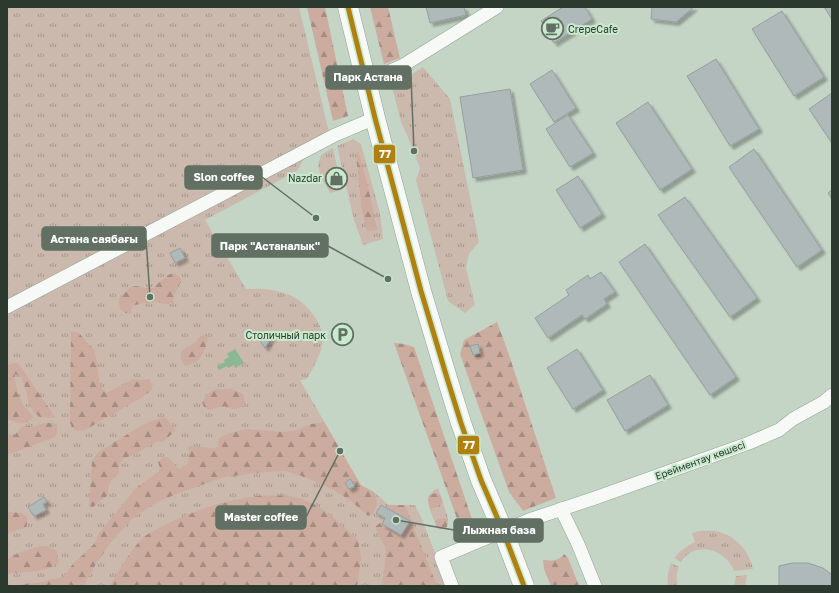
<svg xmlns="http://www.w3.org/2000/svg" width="839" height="593" font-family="'Golos Text',sans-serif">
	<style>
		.grass { fill: url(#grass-tufts) }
		.forest { fill: url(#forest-firs) }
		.water { fill: #8ab892 }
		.building { fill: #afb9b9; stroke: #959f9e; filter: url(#shadow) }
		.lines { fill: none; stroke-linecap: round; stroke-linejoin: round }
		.minor-casing { stroke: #95a296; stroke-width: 14 }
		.primary-casing { stroke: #95a296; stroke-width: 21 }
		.minor { stroke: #f6f9f6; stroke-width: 13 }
		.primary { stroke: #f6f9f6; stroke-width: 20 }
		.bus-1-casing { stroke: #c9eace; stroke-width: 8 }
		.bus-1 { stroke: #b08010; stroke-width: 5 }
		.labels { text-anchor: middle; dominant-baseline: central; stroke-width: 4; stroke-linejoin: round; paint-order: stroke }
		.poi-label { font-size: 10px; fill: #2c392e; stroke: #c9eace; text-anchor: end }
		.street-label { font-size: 10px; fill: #2c392e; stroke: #c9eace }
		.leader { fill: none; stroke: #617063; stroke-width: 1.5 }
		.callout-dot { fill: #617063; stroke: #c9eace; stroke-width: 1.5 }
		.callout { fill: #617063; stroke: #617063; stroke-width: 1.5 }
		.callout-label { font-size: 11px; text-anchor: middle; font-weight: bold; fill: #fff }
		.line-badge { stroke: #c9eace; stroke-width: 1.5 }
		.badge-label { font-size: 11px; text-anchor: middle; font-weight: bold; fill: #fff }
	</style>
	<defs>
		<pattern id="grass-tufts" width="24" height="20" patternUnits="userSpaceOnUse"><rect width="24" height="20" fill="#cbb9ad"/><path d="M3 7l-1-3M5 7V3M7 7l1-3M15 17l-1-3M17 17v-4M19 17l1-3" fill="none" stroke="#a5978d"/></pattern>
		<pattern id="forest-firs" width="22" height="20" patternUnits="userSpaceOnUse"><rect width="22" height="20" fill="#ccac9f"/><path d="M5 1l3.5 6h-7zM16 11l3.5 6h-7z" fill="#a68d82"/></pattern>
		<filter id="shadow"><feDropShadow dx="3.5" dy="3.5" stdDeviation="1" flood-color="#0004"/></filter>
	</defs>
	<rect width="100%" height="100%" fill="#c4d5c6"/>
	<g class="grass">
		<path d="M 7,7 L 299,7 L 329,132 L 316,138 L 297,171 L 205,220 L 246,289 C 274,288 300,292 316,319 C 321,327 324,335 322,345 C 320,357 313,368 307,379 L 300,380 L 328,428 L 361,486 L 374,492 L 389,505 L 415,505 L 421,517 L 448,586 L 7,586 Z"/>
		<polygon points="423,67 450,99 479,242 469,254 466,268 475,305 465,313 448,301 416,180 420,168 407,135 401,122 392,87"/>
		<polygon points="353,139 361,144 380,213 383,239 363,245 354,220 337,146"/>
		<polygon points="333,148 342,190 330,193 320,174 318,165 321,155"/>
		<path d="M 438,488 L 448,518 L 447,527 L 438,530 C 435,522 426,504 429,497 C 431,492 434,490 438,488 Z"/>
		<path d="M 700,531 C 707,531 715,530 722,533 C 737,537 750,553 753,569 L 734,571 C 726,549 695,540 681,562 L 674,558 C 680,551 686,546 695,542 L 692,533 Z"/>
		<path d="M 671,563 L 679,567 C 676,573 677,579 677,586 L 668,586 C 667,577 668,571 671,563 Z"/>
		<polygon points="747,575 745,586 734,586 736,576"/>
	</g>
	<g class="forest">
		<polygon points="307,7 325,7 348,116 333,121"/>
		<polygon points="370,7 388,7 400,58 384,64"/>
		<polygon points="358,151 369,190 377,230 367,231 362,210 356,155"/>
		<path d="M 174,273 L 180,277 L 181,282 L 174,295 L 173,303 C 165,305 164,305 157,301 L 147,304 L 143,303 L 132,306 L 131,314 C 119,313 118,306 120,296 L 126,292 L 129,288 L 132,286 L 137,286 L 144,288 L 153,288 L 168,275 Z"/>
		<polygon points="497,322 508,352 556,498 523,511 509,492 460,354 464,340"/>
		<path d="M 71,332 L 79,333 L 94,350 L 97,361 L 100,386 L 106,393 L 134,379 C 140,381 143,379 149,379 L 152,384 L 152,390 L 141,398 L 85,430 C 80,431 77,431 72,428 L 70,422 Z"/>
		<path d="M 204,335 L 208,337 C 205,351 201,364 185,366 C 176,351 182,350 194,343 C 198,340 198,336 204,335 Z"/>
		<polygon points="394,343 404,344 414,347 474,525 470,532 464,538"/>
		<path d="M 13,363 L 18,363 L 55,417 C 50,419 45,417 40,417 L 33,412 L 28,401 L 27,394 L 22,378 L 16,374 L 14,377 L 19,396 L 24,407 L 27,409 L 34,417 C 27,426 15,424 7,418 L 7,366 Z"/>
		<path d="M 216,389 L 232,389 L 243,394 L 245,402 L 243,406 C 234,410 232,410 224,406 L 208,410 L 204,407 L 202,402 L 207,394 Z"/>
		<path d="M 165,417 L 176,430 L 163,442 L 159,441 L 152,444 L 138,453 L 123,459 L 119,465 L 119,474 C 109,480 109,484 108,495 L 93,507 L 89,506 L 92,461 L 98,452 L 146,423 Z"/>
		<path d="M 324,422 L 361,485 L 374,492 L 377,503 L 374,513 L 368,516 L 351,501 L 334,490 L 305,477 L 285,471 L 264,472 L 225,477 L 190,489 L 159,501 L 133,518 L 112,541 L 96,564 L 86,581 L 85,586 L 22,586 L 22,584 L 37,583 L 63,577 L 72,565 L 94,544 L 99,533 L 136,488 L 158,472 L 160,468 L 158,462 L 163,457 L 168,457 L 179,469 C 185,467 189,463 189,456 C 190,452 188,450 189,446 L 212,448 L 215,449 L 218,446 L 219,438 L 227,434 L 247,429 L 284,432 L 298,430 L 311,424 Z"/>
		<path d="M 44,423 L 51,423 L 56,424 L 58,429 L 55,437 L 7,455 L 7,434 L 15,435 L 21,427 C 29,426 36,426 44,423 Z"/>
		<path d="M 436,493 L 440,495 L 443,502 C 439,506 436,507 430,509 L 428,501 L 429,495 Z"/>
		<path d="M 287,495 L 303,499 L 317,506 L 332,516 L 358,540 L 361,558 L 358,581 L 357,586 L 110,586 C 120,569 130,550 145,536 C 150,532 158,529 163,526 C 189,512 230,499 259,496 C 268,495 278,496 287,495 Z"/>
		<path d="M 389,505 L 405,505 L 437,586 L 381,586 C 383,576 387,556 385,547 C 382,539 376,534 376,526 L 380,523 L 382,524 L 402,535 L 409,521 L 387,508 Z"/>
		<polygon points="7,512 22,513 27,517 27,525 25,528 10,532 7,535"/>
		<polygon points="448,518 447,527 441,529 437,527 435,521 438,519"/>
		<path d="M 41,546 L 50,547 L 56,550 L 59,562 C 50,572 25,572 12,573 L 7,575 L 7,559 L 21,552 Z"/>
		<path d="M 564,554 L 568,558 L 579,586 L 551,586 L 544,569 L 543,560 C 551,561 559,561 564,554 Z"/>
	</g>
	<polygon class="water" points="235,349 244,363 235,368 234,365 228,368 227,366 219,370 217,367 225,362 224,360 229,357 227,354"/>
	<g class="building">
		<polygon points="426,7 464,7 466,15 430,23"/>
		<polygon points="563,7 585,7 592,19 554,43 541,21"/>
		<polygon points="652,7 694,7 676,22 651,19"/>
		<polygon points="824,7 832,7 832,19"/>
		<polygon points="782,11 824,77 794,96 752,29"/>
		<polygon points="716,59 759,129 730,146 687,76"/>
		<polygon points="552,70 576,108 554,122 530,84"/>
		<polygon points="510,89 523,170 473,178 460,97"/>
		<polygon points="832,93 832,143 809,109"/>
		<polygon points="648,102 692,169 660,190 616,123"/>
		<polygon points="568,115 593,153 570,167 546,129"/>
		<polygon points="754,149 822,250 797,267 729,167"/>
		<polygon points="578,176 602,214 580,228 556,190"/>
		<polygon points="832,190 832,199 828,193"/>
		<polygon points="685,197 757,298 730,317 658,215"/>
		<polygon points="645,244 736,377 710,395 619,262"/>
		<polygon points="180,248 185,258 175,263 170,253"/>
		<polygon points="601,272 615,292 604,299 607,304 585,319 582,315 548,338 535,318 569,295 566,290 588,275 590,279"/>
		<polygon points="272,336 265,348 259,339"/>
		<polygon points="478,344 480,353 473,355 470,346"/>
		<polygon points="577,349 603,390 573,409 547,368"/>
		<polygon points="650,375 668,405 625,431 607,400"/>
		<polygon points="350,479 355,486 349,489 345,483"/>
		<polygon points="44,497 47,502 43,504 46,510 34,516 28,507"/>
		<polygon points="381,505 410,521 401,535 382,524 385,518 376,513"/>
		<polygon points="792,563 808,563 823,568 832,575 832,586 779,586 779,566"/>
	</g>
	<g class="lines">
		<defs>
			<g id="minor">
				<polyline points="366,81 402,66 497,7"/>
				<polyline points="7,307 335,135 375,118"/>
				<polyline points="561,509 578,544 595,586"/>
				<polyline points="452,586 441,557 529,520 595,498 749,443 779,430 793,419 824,402 832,395"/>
			</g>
			<polyline id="primary" points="348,7 375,118 399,208 421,291 447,378 461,423 481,480 503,531 524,586"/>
		</defs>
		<use href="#minor" class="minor-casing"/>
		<use href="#primary" class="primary-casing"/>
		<use href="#minor" class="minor"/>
		<use href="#primary" class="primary"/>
		<defs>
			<polyline id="bus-1" points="348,7 375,118 399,208 421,291 447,378 461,423 481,480 503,531 524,586"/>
		</defs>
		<use href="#bus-1" class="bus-1-casing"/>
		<use href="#bus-1" class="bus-1"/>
	</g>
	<defs>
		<symbol id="cafe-ring" viewBox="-11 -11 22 22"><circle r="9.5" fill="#c9eace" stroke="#617063" stroke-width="1.5"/><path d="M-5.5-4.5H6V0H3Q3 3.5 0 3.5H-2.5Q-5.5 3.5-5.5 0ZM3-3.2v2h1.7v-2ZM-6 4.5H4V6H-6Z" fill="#617063"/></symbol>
		<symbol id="shop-ring" viewBox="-11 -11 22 22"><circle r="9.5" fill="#c9eace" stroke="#617063" stroke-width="1.5"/><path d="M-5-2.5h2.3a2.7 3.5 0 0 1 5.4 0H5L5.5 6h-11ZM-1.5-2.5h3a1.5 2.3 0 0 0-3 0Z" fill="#617063"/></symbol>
		<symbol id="parking-ring" viewBox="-11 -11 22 22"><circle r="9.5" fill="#c9eace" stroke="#617063" stroke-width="1.5"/><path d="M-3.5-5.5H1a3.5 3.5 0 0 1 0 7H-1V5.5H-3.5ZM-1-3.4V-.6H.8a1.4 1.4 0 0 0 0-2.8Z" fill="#617063"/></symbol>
	</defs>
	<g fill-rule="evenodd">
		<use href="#cafe-ring" x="540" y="16" width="25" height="25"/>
		<use href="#shop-ring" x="324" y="166" width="25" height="25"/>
		<use href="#parking-ring" x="330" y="322" width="25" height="25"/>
	</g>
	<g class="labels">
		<g class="poi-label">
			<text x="568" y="29" text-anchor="start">CrepeCafe</text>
			<text x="322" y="178">Nazdar</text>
			<text x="326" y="335">Столичный парк</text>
		</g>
		<g class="street-label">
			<text transform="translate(700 460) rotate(-20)">Ерейментау көшесі</text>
		</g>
	</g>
	<path class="leader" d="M414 151L411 77M316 218L262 177M150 297L146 239M388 279L328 246M340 451L306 517M396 520L454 530"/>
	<g class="callout-dot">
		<circle cx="414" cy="151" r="4"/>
		<circle cx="316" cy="218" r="4"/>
		<circle cx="150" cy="297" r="4"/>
		<circle cx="388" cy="279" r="4"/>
		<circle cx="340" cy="451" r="4"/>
		<circle cx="396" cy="520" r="4"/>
	</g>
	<g class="callout">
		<rect x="326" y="66" width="85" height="23" rx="4"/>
		<rect x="185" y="166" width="77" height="23" rx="4"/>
		<rect x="42" y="227" width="104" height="23" rx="4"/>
		<rect x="212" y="234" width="116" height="23" rx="4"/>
		<rect x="216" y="506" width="90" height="23" rx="4"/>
		<rect x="454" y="519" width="89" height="23" rx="4"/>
	</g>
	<g class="callout-label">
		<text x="368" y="81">Парк Астана</text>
		<text x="224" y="181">Slon coffee</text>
		<text x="94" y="243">Астана саябағы</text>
		<text x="270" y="250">Парк "Астаналык"</text>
		<text x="261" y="521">Master coffee</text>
		<text x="499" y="534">Лыжная база</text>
	</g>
	<g class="line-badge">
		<rect x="373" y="144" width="23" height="20" rx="4" fill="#b08010"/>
		<rect x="457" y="435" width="23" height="20" rx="4" fill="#b08010"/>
	</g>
	<g class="badge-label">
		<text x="385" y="158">77</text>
		<text x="469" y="449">77</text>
	</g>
	<rect width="839" height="593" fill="none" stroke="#2c392e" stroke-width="16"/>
</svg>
